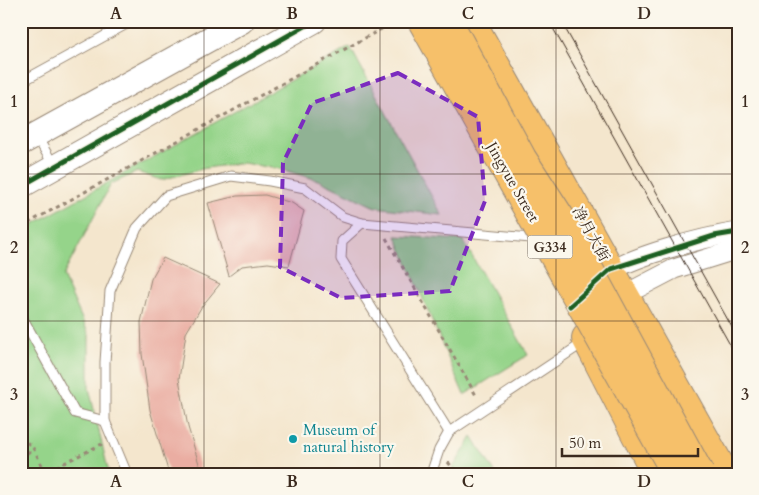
<svg xmlns="http://www.w3.org/2000/svg" width="759" height="495" font-family="Cardo,'Noto Serif SC',serif">
	<style>
		.green { fill: #95d48a; stroke: #687f54 }
		.building { fill: #eaada2 }
		.lines { fill: none; stroke-linecap: round; stroke-linejoin: round }
		.service-casing { stroke: #988876; stroke-width: 11 }
		.minor-casing { stroke: #988876; stroke-width: 21 }
		.tertiary-casing { stroke: #988876; stroke-width: 26 }
		.primary-casing { stroke: #988876; stroke-width: 30 }
		.path { stroke: #988876; stroke-width: 3; stroke-dasharray: 4 4; stroke-linecap: butt }
		.service { stroke: #fff; stroke-width: 9 }
		.minor { stroke: #fff; stroke-width: 19 }
		.tertiary { stroke: #fff; stroke-width: 24 }
		.primary { stroke: #f6c06b; stroke-width: 28 }
		.tram { stroke: #3b2a1e; stroke-width: 1 }
		.trunk-bridge-casing { stroke: #988876; stroke-width: 30; stroke-linecap: butt }
		.trunk-bridge { stroke: #f6c06b; stroke-width: 28 }
		.cycleway-casing { stroke: #fbf7ec; stroke-width: 8 }
		.cycleway { stroke: #1b5e20; stroke-width: 5 }
		.marked { fill: #7b2cbf; fill-opacity: 0.2; stroke: #7b2cbf; stroke-width: 4; stroke-dasharray: 10 6; stroke-linejoin: round }
		.grid { fill: none; stroke: #3b2a1e; stroke-width: 1; stroke-opacity: 0.55 }
		.culture-dot { fill: #0f9aa8; stroke: #fbf7ec; stroke-width: 2 }
		.labels { text-anchor: middle; dominant-baseline: central; stroke-width: 4.5; stroke-linejoin: round; paint-order: stroke }
		.shield { fill: #fbf7ec; stroke: #75685c; stroke-width: 1 }
		.shield-label { font-size: 14px; font-weight: bold; fill: #3b2a1e }
		.street-label { font-size: 15px; fill: #3b2a1e; stroke: #fbf7ec }
		.culture-label { font-size: 15px; fill: #0d838f; stroke: #fbf7ec; text-anchor: start }
		.neatline { fill: none; stroke: #3b2a1e; stroke-width: 2 }
		.grid-label { font-size: 16px; text-anchor: middle; font-weight: bold; fill: #3b2a1e }
	</style>
	<rect width="100%" height="100%" fill="#fbf7ec"/>
	<filter id="ink" filterUnits="userSpaceOnUse"><feTurbulence type="fractalNoise" baseFrequency=".02" numOctaves="2"/><feDisplacementMap in="SourceGraphic" scale="10" xChannelSelector="R" yChannelSelector="G"/><feConvolveMatrix kernelMatrix="1 2 1 2 8 2 1 2 1" color-interpolation-filters="sRGB"/></filter>
	<filter id="wash" filterUnits="userSpaceOnUse"><feTurbulence type="fractalNoise" baseFrequency=".0096" numOctaves="4" result="noise"/><feDisplacementMap in="SourceGraphic" scale="20" xChannelSelector="R" yChannelSelector="G"/><feGaussianBlur stdDeviation="1.12" result="paint"/><feColorMatrix in="noise" values="0 0 0 0 0 0 0 0 0 0 0 0 0 0 0 0 0 1.4 0 .05"/><feComposite in="paint" operator="in"/></filter>
	<g filter="url(#wash)">
		<rect width="100%" height="100%" fill="#f4e6cd"/>
		<g class="green">
			<polygon points="350,47 442,215 375,207 318,180 280,169 243,163 206,168 161,180 137,172 111,184 63,276 89,335 89,388 109,474 21,474 21,231"/>
			<polygon points="396,236 463,240 528,355 464,395"/>
			<polygon points="472,437 496,474 449,474"/>
		</g>
		<g id="blocks">
			<g class="building">
				<polygon points="265,195 292,203 304,211 289,266 268,263 242,266 229,276 208,203 237,196"/>
				<polygon points="163,258 220,284 202,306 186,333 179,379 188,427 202,474 169,474 150,410 142,354 141,322 151,279"/>
			</g>
		</g>
	</g>
	<g filter="url(#ink)">
		<use href="#blocks" fill-opacity="0" stroke="#988876" stroke-width="1"/>
		<g class="lines">
			<defs>
				<g id="service">
					<polyline points="21,82 132,21"/>
					<polyline points="36,135 54,166"/>
					<polyline points="362,223 342,241 341,259 449,432"/>
					<polyline points="21,315 75,413 105,421"/>
					<polyline points="127,474 105,421 105,362 110,291 137,228 166,196 231,176 270,181 305,188 343,217 362,223 531,238"/>
					<polyline points="431,474 439,450 449,432 586,341"/>
				</g>
				<g id="minor">
					<path d="M 603,277 C 625,257 706,237 738,232"/>
					<polyline points="613,297 626,294 674,269 738,249"/>
				</g>
				<g id="tertiary">
					<polyline points="21,143 242,21"/>
					<polyline points="21,186 314,21"/>
				</g>
				<g id="primary">
					<polyline points="471,21 725,474"/>
					<polyline points="586,338 656,474"/>
				</g>
			</defs>
			<use href="#service" class="service-casing"/>
			<use href="#minor" class="minor-casing"/>
			<use href="#tertiary" class="tertiary-casing"/>
			<use href="#primary" class="primary-casing"/>
			<g class="path">
				<polyline points="21,227 396,21"/>
				<polyline points="386,238 477,397"/>
				<polyline points="21,437 33,448 46,473"/>
				<polyline points="21,459 33,448"/>
				<polyline points="448,462 457,474"/>
				<polyline points="42,474 102,444"/>
			</g>
			<use href="#service" class="service"/>
			<use href="#minor" class="minor"/>
			<use href="#tertiary" class="tertiary"/>
			<use href="#primary" class="primary"/>
			<g class="tram">
				<polyline points="549,21 738,359"/>
				<polyline points="561,21 738,338"/>
			</g>
			<defs>
				<g id="trunk-bridge">
					<polyline points="422,21 676,474"/>
					<polyline points="448,21 522,158 564,223 700,474"/>
				</g>
			</defs>
			<use href="#trunk-bridge" class="trunk-bridge-casing"/>
			<use href="#trunk-bridge" class="trunk-bridge"/>
			<defs>
				<g id="cycleway">
					<polyline points="21,186 314,21"/>
					<polyline points="570,306 611,269 714,236 738,232"/>
				</g>
			</defs>
			<use href="#cycleway" class="cycleway-casing"/>
			<use href="#cycleway" class="cycleway"/>
		</g>
	</g>
	<path class="marked" d="M 398,73 L 478,117 L 485,201 L 450,291 L 341,298 L 280,267 L 283,163 L 312,103 Z"/>
	<path class="grid" d="M 204,21 L 204,474M 380,21 L 380,474M 556,21 L 556,474M 21,174 L 738,174M 21,321 L 738,321"/>
	<circle class="culture-dot" cx="293" cy="439" r="5"/>
	<g class="labels">
		<rect class="shield" x="527.5" y="235.5" width="45" height="23" rx="4"/>
		<g class="shield-label">
			<text x="550" y="247">G334</text>
		</g>
		<g class="street-label">
			<text transform="translate(513 182) rotate(60)">Jingyue Street</text>
			<text transform="translate(591 234) rotate(61)">净月大街</text>
		</g>
		<g class="culture-label">
			<text x="303" y="430">Museum of<tspan x="303" dy="17">natural history</tspan></text>
		</g>
	</g>
	<rect width="759" height="495" fill="none" stroke="#fbf7ec" stroke-width="55"/>
	<path d="M562 448v8h136v-8" fill="none" stroke="#3b2a1e" stroke-width="2.5"/>
	<text x="569" y="448" font-size="15" fill="#3b2a1e" stroke="#fbf7ec" stroke-width="4" paint-order="stroke">50 m</text>
	<rect x="28" y="28" width="704" height="440" class="neatline"/>
	<g class="grid-label">
		<text x="116" y="19">A</text>
		<text x="292" y="19">B</text>
		<text x="468" y="19">C</text>
		<text x="644" y="19">D</text>
		<text x="14" y="107">1</text>
		<text x="745" y="107">1</text>
		<text x="14" y="253">2</text>
		<text x="745" y="253">2</text>
		<text x="14" y="400">3</text>
		<text x="745" y="400">3</text>
		<text x="116" y="487">A</text>
		<text x="292" y="487">B</text>
		<text x="468" y="487">C</text>
		<text x="644" y="487">D</text>
	</g>
</svg>
